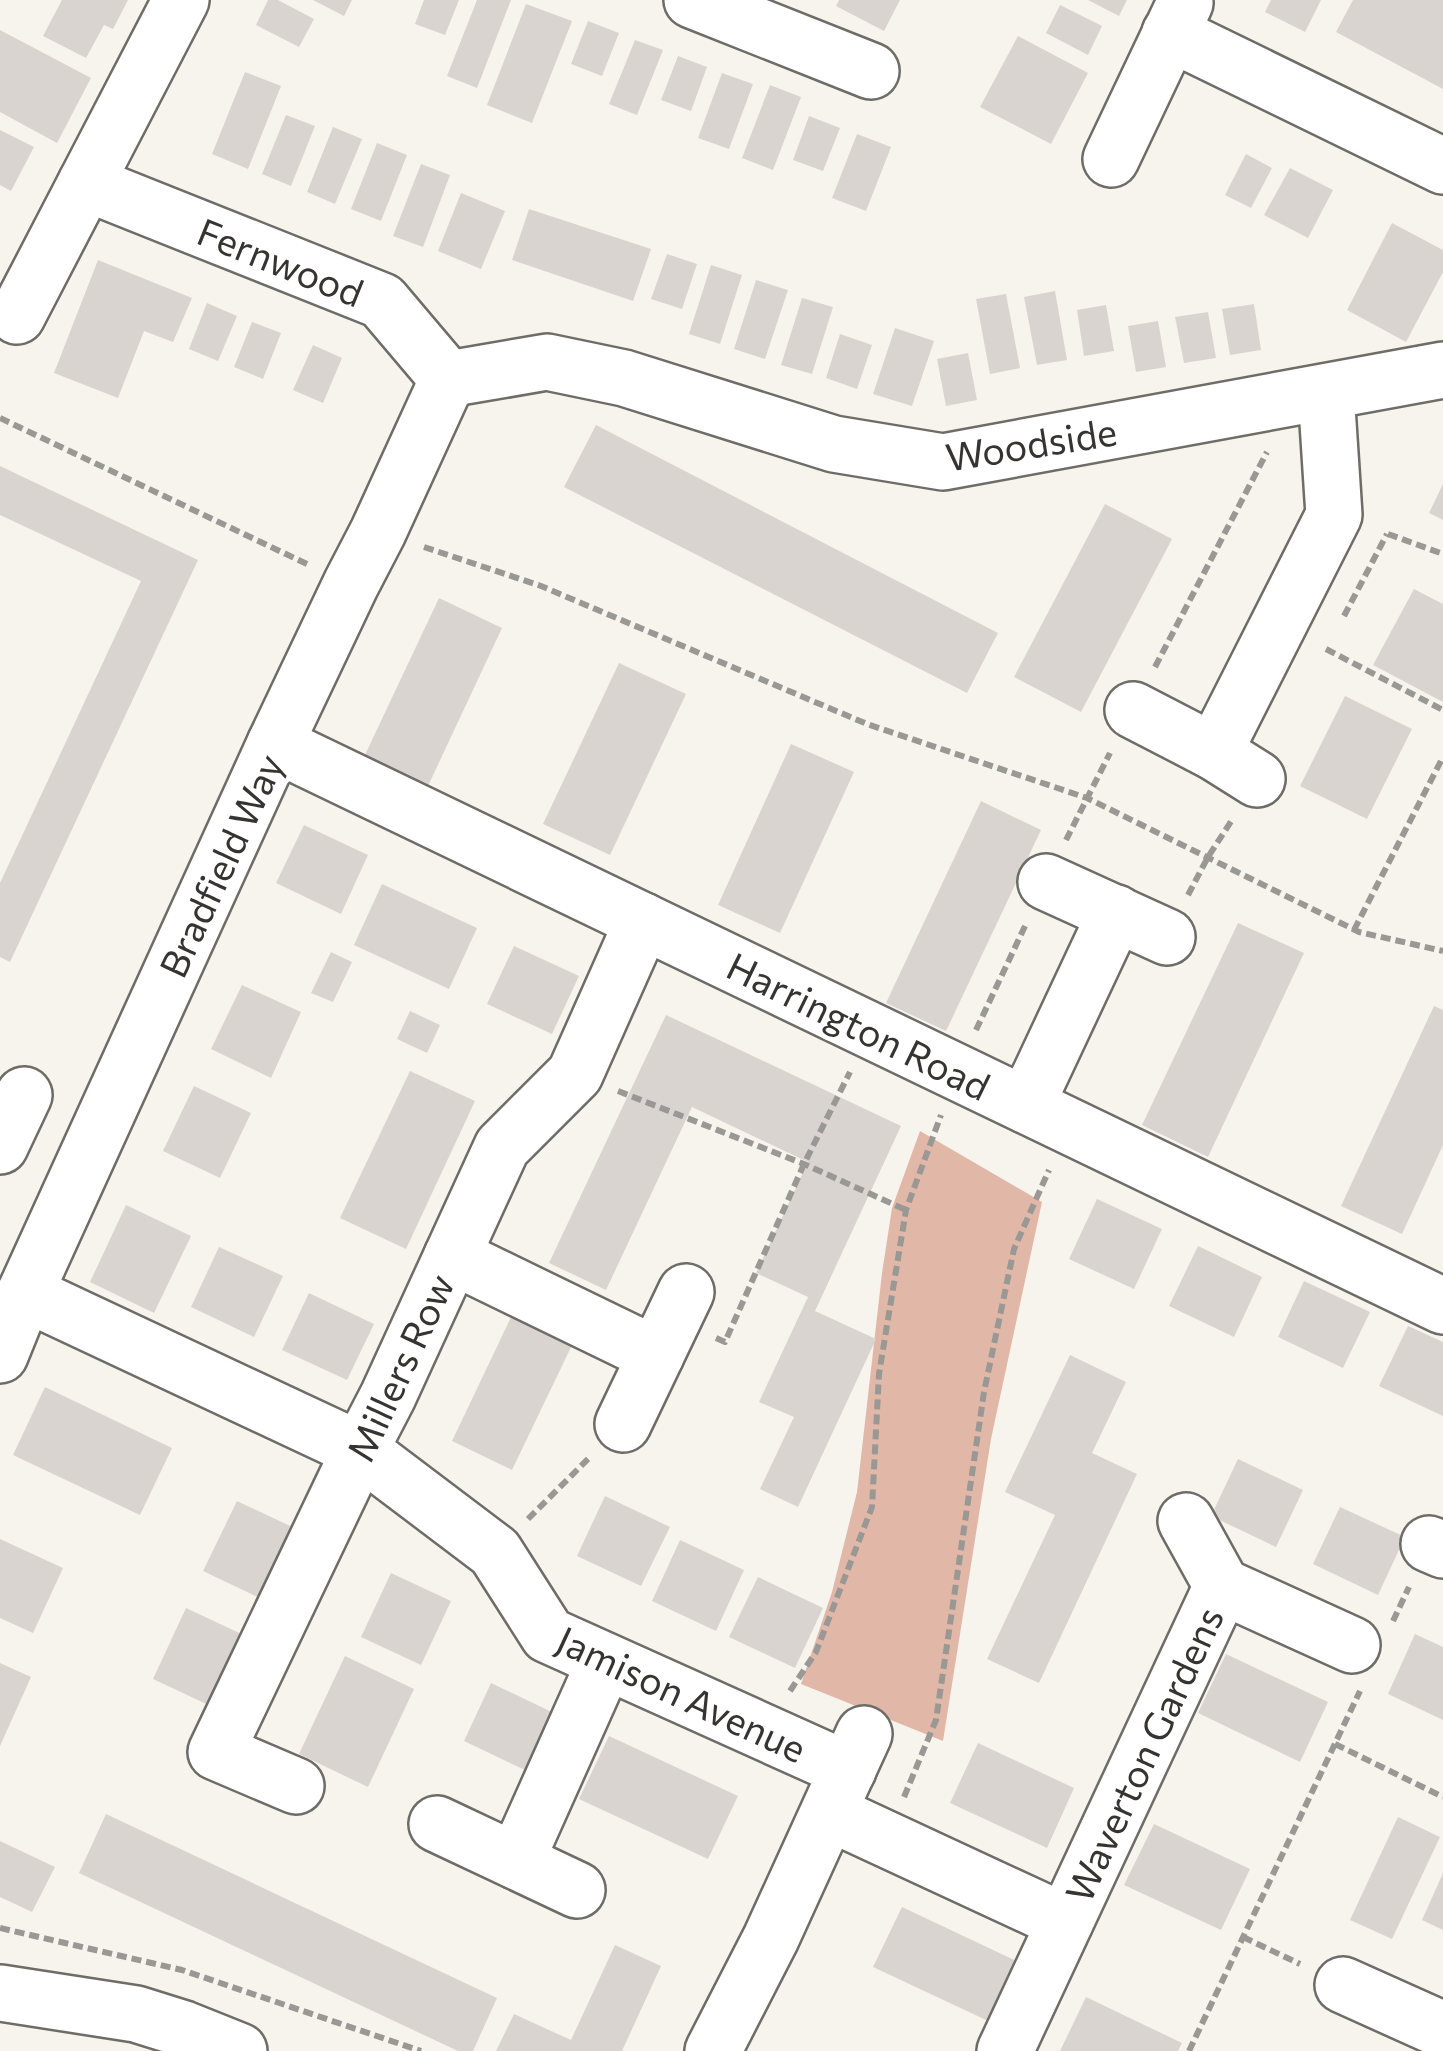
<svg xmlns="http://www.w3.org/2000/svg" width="1443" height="2051" font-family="Commissioner,sans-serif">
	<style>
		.green { fill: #e1b8a8 }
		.building { fill: #d9d4d0 }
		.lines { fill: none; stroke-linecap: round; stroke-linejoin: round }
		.minor-casing { stroke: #6f6c68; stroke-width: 60 }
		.path { stroke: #9a9894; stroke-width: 6; stroke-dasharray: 10 5; stroke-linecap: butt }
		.minor { stroke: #fff; stroke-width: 55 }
		.labels { text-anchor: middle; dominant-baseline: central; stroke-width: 9; stroke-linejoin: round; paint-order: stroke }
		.street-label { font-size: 38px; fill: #353432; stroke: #fff }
	</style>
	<rect width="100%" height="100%" fill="#f7f4ee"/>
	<polygon class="green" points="920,1131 1042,1202 991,1439 943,1741 801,1684 832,1592 857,1492 882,1273 892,1208"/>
	<g class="building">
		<polygon points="62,0 128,0 113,29 104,25 86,58 43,36"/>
		<polygon points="268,0 278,0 314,19 299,47 256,25"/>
		<polygon points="313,0 352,0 344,16"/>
		<polygon points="424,0 459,0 445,35 415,24"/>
		<polygon points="477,0 511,0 477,88 447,76"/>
		<polygon points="839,0 900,0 884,31 836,6"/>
		<polygon points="1088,0 1127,0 1119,16"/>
		<polygon points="1271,0 1321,0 1305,32 1265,12"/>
		<polygon points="1353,0 1443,0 1443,89 1336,32"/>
		<polygon points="526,4 572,21 532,123 487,105"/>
		<polygon points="1060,5 1102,26 1088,55 1046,33"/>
		<polygon points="588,21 619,33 602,76 571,64"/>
		<polygon points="0,30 91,78 57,143 0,112"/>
		<polygon points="1018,36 1088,73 1051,144 980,107"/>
		<polygon points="635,40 663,50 637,115 609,104"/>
		<polygon points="678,56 707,67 691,111 661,100"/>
		<polygon points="245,72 281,86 248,169 212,154"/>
		<polygon points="722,73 753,84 729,149 698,138"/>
		<polygon points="770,85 801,97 773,170 742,158"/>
		<polygon points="286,115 315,126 291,186 262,174"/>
		<polygon points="809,116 840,128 823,171 793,160"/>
		<polygon points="333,127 362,139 335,204 307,192"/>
		<polygon points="0,130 34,147 11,191 0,185"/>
		<polygon points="857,134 891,147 866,211 832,198"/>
		<polygon points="377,143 407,155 381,221 351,209"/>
		<polygon points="1246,154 1272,168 1251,208 1225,195"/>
		<polygon points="421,164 450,175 423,247 393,236"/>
		<polygon points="1290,168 1333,190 1308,238 1264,215"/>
		<polygon points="461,193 505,211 481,269 438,251"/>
		<polygon points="529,209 651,249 633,301 512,260"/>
		<polygon points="1392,223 1443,250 1443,272 1406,342 1347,310"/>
		<polygon points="667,254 697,264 682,309 651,299"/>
		<polygon points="98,260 192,298 173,342 144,331 118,398 54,373"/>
		<polygon points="711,265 742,275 720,344 689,334"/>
		<polygon points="756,280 788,290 765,359 734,349"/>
		<polygon points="1055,291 1067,360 1037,365 1024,297"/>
		<polygon points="1006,294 1020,368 990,374 976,299"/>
		<polygon points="802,298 833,307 812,374 781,365"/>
		<polygon points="207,303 237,316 218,361 189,349"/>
		<polygon points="1254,304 1261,350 1230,355 1222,309"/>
		<polygon points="1106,305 1114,351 1084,356 1077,310"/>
		<polygon points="1208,312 1216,358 1184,363 1175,317"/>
		<polygon points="1158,321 1166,367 1136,372 1128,326"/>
		<polygon points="252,322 281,333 263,379 234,367"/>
		<polygon points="895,328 934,341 912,406 873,394"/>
		<polygon points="840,334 872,345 857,389 826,378"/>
		<polygon points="313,345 342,358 323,403 293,390"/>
		<polygon points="968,353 977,400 946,406 937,359"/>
		<polygon points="596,425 998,633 967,693 564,487"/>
		<polygon points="0,466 198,560 10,962 0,957 0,883 141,581 0,515"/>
		<polygon points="1443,484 1443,520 1429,513"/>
		<polygon points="1105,504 1172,539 1081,712 1014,677"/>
		<polygon points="1414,589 1443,604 1443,702 1373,665"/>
		<polygon points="439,598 502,628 427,788 364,757"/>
		<polygon points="619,663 686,694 610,855 543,824"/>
		<polygon points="1345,696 1412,729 1367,819 1300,786"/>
		<polygon points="791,744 854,772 780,933 718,905"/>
		<polygon points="981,801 1041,830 946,1031 886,1003"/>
		<polygon points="304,825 368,855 341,914 276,883"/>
		<polygon points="382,884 477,928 449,989 354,945"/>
		<polygon points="1238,923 1304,953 1208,1157 1142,1125"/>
		<polygon points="514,946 579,976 552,1034 487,1004"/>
		<polygon points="331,952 352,962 333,1002 311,993"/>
		<polygon points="242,985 301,1012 271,1078 211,1049"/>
		<polygon points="1434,1006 1443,1010 1443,1145 1402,1234 1341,1206"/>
		<polygon points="410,1011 440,1025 427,1053 397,1039"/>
		<polygon points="666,1015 901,1126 815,1311 876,1339 798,1507 760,1489 794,1417 759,1402 808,1297 756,1273 808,1162 692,1107 606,1290 549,1263"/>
		<polygon points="410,1071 475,1101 406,1249 340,1218"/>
		<polygon points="194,1086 251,1113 220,1178 163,1151"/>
		<polygon points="1097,1199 1162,1229 1134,1289 1069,1259"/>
		<polygon points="126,1205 191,1236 154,1313 90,1282"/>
		<polygon points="1198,1246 1262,1277 1234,1337 1169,1306"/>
		<polygon points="219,1247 283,1276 254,1337 191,1307"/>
		<polygon points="1304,1281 1370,1312 1343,1368 1278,1337"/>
		<polygon points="309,1293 374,1324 347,1380 282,1350"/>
		<polygon points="513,1313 573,1343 512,1470 452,1441"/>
		<polygon points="1408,1326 1443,1342 1443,1416 1379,1386"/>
		<polygon points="1070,1355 1126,1382 1092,1453 1137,1474 1039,1683 987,1659 1055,1515 1005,1492"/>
		<polygon points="45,1387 172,1448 140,1515 13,1455"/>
		<polygon points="1238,1459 1303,1490 1276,1547 1211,1516"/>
		<polygon points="605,1496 670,1527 641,1586 577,1556"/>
		<polygon points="237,1501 301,1531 268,1602 203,1571"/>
		<polygon points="1340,1507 1405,1537 1378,1595 1313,1564"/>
		<polygon points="0,1539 63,1568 33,1633 0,1618"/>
		<polygon points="680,1540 744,1570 716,1631 652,1601"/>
		<polygon points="391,1573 451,1601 421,1665 361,1637"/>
		<polygon points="758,1577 823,1608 795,1668 729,1637"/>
		<polygon points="186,1608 250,1638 217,1709 153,1679"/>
		<polygon points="1415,1634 1443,1647 1443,1720 1388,1694"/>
		<polygon points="1226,1654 1328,1702 1300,1762 1198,1713"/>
		<polygon points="345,1656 414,1689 368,1787 299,1754"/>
		<polygon points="0,1663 31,1677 0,1746"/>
		<polygon points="491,1683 556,1714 529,1772 464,1741"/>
		<polygon points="609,1736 738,1796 708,1859 579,1799"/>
		<polygon points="978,1743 1074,1788 1047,1848 950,1803"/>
		<polygon points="106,1814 497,1998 473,2051 458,2051 79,1873"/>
		<polygon points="1398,1817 1440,1837 1392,1939 1350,1920"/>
		<polygon points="1154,1824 1250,1869 1221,1930 1124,1885"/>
		<polygon points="0,1841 55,1867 32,1912 0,1897"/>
		<polygon points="1443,1873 1443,1930 1422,1920"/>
		<polygon points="902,1907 1029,1967 1001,2027 873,1967"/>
		<polygon points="615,1945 661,1966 622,2051 496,2051 514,2014 571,2040"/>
		<polygon points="1086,1997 1182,2043 1178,2051 1060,2051"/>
	</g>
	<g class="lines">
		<defs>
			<g id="minor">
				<polyline points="181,0 86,183 382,301 448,379"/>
				<polyline points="692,0 871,71"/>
				<polyline points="1170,33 1443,166"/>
				<polyline points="1111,159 1185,3"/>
				<polyline points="17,316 86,183"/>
				<polyline points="448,379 547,362 624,378 834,444 943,462 1443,370"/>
				<polyline points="1133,710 1214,752 1257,779"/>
				<polyline points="275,744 1443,1306"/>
				<polyline points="1214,752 1334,515 1326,392"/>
				<polyline points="1046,882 1167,937"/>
				<polyline points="1026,1105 1116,913"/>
				<polyline points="0,1146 24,1095"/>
				<polyline points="452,1256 656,1355"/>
				<polyline points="25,1293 360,1450 495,1552 548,1635 848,1770"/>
				<polyline points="0,1355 25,1293 275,744 351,584 378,532 448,379"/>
				<polyline points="623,1424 686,1292"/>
				<polyline points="1186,1521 1222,1586 1352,1645"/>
				<polyline points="1429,1544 1443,1550"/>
				<polyline points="296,1786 216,1752 360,1450 388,1396 502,1147 575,1074 643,921"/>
				<polyline points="830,1813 1065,1922"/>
				<polyline points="437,1824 577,1890"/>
				<polyline points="516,1861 605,1662"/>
				<polyline points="1343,1985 1443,2030"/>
				<polyline points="0,1993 136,2014 184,2029 239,2051"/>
				<polyline points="713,2051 771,1938 864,1734"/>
				<polyline points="1005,2051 1222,1586"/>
			</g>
		</defs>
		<use href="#minor" class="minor-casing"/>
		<g class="path">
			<polyline points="0,418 309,565"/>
			<polyline points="1388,534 1443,554"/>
			<polyline points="424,547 541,586 867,724 1087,798 1359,932 1443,951"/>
			<polyline points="1344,616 1387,534"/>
			<polyline points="1326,649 1443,710"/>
			<polyline points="1155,667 1267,452"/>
			<polyline points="1066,840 1110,753"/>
			<polyline points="1188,895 1208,857 1232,820"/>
			<polyline points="1354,930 1443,757"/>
			<polyline points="976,1030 1026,924"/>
			<polyline points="618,1091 804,1164 906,1210"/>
			<polyline points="716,1338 725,1342 804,1164 850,1072"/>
			<polyline points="528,1519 590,1457"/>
			<polyline points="1393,1621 1409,1587"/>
			<polyline points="790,1691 816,1652 872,1507 879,1374 906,1210 941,1115"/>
			<polyline points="1335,1744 1443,1797"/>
			<polyline points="904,1797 936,1720 984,1392 1014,1249 1049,1170"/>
			<polyline points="0,1928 182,1970 421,2051"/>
			<polyline points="1243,1937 1300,1964"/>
			<polyline points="1189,2051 1360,1691"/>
		</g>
		<use href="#minor" class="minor"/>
	</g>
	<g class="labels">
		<g class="street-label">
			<text transform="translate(281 261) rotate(22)">Fernwood</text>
			<text transform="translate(1031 443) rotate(-9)">Woodside</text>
			<text transform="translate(220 865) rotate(-65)">Bradfield Way</text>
			<text transform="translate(859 1025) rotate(26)">Harrington Road</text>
			<text transform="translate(399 1367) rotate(-65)">Millers Row</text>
			<text transform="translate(682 1693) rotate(25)">Jamison Avenue</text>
			<text transform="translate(1143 1754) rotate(-65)">Waverton Gardens</text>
		</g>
	</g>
</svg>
